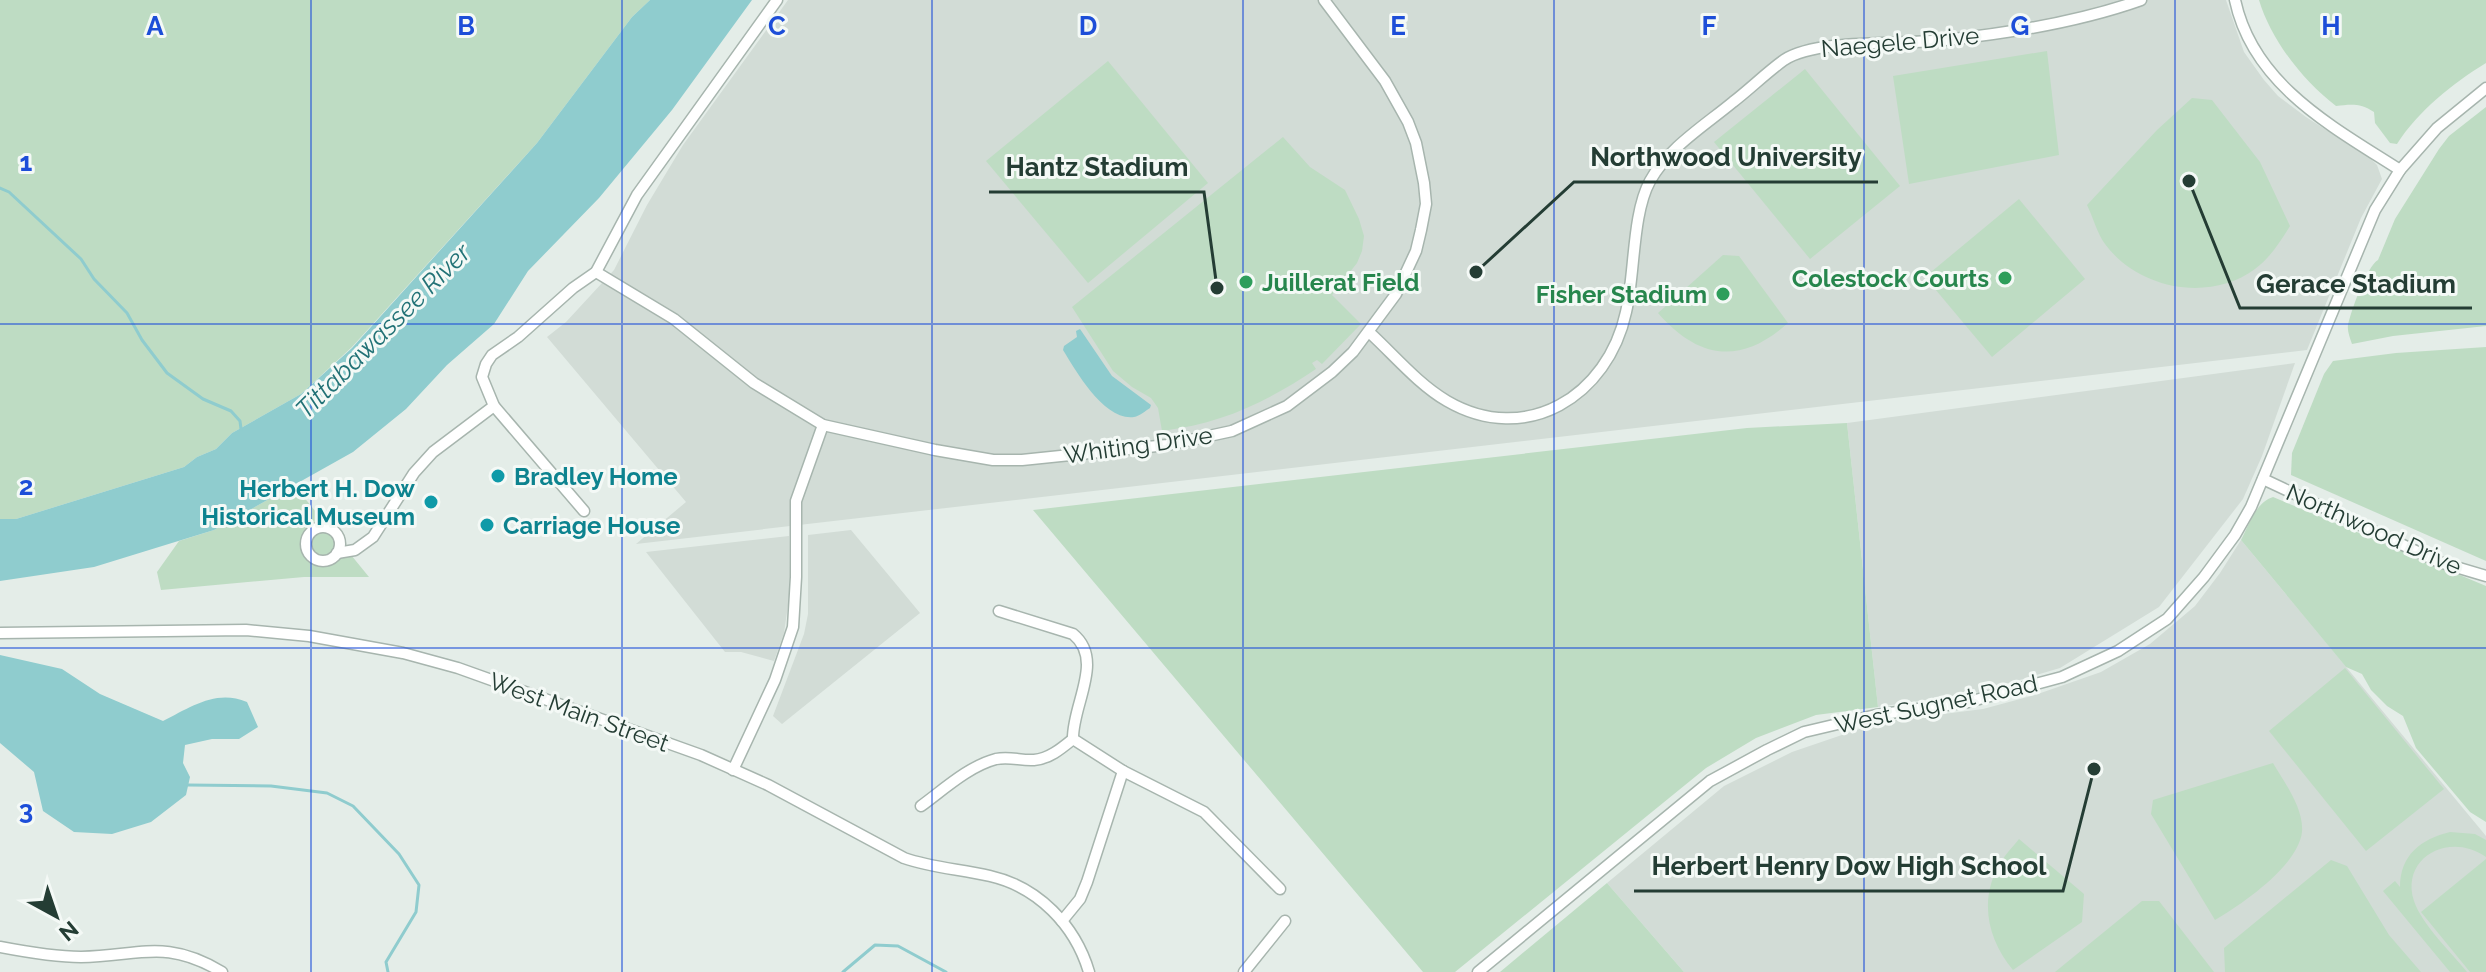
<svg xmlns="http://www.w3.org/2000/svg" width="2486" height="972" font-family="Raleway,sans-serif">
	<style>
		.built { fill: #d2dcd6 }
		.green { fill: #bedcc3 }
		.water { fill: #8fccce }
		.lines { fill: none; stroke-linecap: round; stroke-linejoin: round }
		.stream { stroke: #8fccce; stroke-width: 3 }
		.minor-casing { stroke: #a7b5ae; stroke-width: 13 }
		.minor { stroke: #fff; stroke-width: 10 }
		.grid { fill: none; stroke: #1d4ed8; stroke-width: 2; stroke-opacity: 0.55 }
		.leisure-dot { fill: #2e9e5b; stroke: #f4f9f6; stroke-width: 3 }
		.culture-dot { fill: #0f9aa8; stroke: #f4f9f6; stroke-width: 3 }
		.labels { text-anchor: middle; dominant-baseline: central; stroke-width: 6; stroke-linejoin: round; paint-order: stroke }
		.street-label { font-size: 24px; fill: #243d34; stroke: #f4f9f6 }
		.leisure-label { font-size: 24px; font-weight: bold; fill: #27864d; stroke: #f4f9f6; text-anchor: end }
		.culture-label { font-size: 24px; font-weight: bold; fill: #0d838f; stroke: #f4f9f6; text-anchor: start }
		.water-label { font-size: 26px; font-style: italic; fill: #227276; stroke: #f4f9f6 }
		.grid-label { font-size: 26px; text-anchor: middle; font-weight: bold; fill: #1d4ed8; stroke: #f4f9f6; stroke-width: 6; stroke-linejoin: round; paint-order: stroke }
		.leader { fill: none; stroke: #243d34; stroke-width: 3 }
		.callout-dot { fill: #243d34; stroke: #f4f9f6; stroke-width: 3 }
		.callout-label { font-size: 26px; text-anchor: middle; font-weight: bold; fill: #243d34; stroke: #f4f9f6; stroke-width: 6; stroke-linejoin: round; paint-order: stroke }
	</style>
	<rect width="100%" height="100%" fill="#e4ede8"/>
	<g class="built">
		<polygon points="788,0 2226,0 2244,52 2264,80 2278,96 2306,117 2370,158 2377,165 2382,179 2361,218 2307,350 636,544 686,502 547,337 566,322 614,270 647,205 683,145"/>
		<polygon points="2295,363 2262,456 2243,499 2159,607 2060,668 1979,692 1878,707 1847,423"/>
		<polygon points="851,530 920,613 782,724 773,716 804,634 808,614 808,535"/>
		<polygon points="789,536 790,591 784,633 774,661 741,652 725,652 646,552"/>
		<polygon points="2241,540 2486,836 2486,972 1684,972 1607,883 1724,786 1792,752 1880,722 1983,709 2035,695 2101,672 2150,644 2195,606 2220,573"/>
	</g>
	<g class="green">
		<polygon points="0,0 650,0 632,17 537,143 352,347 301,394 232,433 216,449 197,457 184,467 16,519 0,519"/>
		<path d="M 2259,0 L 2486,0 L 2486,63 C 2452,84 2419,110 2397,144 L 2390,143 L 2375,123 L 2374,112 C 2361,103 2351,104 2336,106 C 2303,81 2271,40 2259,0 Z"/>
		<polygon points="2047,51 2059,155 1909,184 1893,76"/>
		<polygon points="1108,61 1208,183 1088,283 986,161"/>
		<polygon points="1805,69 1900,186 1810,259 1714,142"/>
		<path d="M 2192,98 L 2212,100 L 2260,162 L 2290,226 C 2280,242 2270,258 2255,269 C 2209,303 2138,289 2105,244 C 2097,233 2093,217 2087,205 L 2157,130 Z"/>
		<path d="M 2486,107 L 2486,326 L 2393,336 L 2352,344 C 2350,338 2347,331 2348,325 C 2351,311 2367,266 2378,260 L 2395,219 L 2439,149 L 2449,136 Z"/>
		<path d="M 1283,137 L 1310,167 L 1345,190 L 1359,219 L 1364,236 L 1362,251 L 1357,263 L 1332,295 L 1361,324 L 1322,364 L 1317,360 L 1312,363 L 1316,369 C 1265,403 1223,423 1162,431 L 1158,408 L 1151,398 L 1132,387 L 1113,371 L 1072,307 Z"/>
		<polygon points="2019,199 2085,279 1992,357 1925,277"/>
		<path d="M 1723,255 L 1739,256 L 1788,323 C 1741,365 1699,360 1658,313 Z"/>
		<polygon points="2486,347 2486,561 2291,475 2292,453 2324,374 2333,361 2396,353"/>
		<polygon points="1847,423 1878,707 1816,715 1756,738 1706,768 1455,972 1423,972 1033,510 1747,428"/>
		<polygon points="294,485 369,577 304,577 161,590 157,572 179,541 214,530"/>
		<path d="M 2273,497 L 2486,586 L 2486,822 L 2470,812 L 2416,748 L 2403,716 L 2387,706 L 2371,690 L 2362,674 L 2346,667 L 2241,540 C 2249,525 2256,502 2273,497 Z"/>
		<polygon points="2345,668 2444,789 2366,851 2269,731"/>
		<path d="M 2273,763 C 2284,782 2304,808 2302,832 C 2298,866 2242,904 2215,920 L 2151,814 L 2153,800 Z"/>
		<path d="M 2450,832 L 2475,834 L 2486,840 L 2486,857 C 2450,831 2400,857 2414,901 C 2422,925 2452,953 2467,972 L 2450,972 L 2383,891 L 2395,881 L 2400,887 C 2400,855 2421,839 2450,832 Z"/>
		<path d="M 2019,839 L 2084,894 L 2082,922 L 2013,970 C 1986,938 1978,895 2003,859 C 2007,852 2014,846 2019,839 Z"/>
		<polygon points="2486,859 2486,972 2470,972 2421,912"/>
		<polygon points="2331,860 2347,866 2389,935 2421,972 2225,972 2224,948"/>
		<polygon points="1607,883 1684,972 1500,972"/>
		<polygon points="2142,901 2159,901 2214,972 2055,972"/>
	</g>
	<g class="water">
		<polygon points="650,0 752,0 672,110 599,198 528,271 494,324 447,365 406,409 353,452 214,530 94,567 0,581 0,519 16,519 184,467 197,457 216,449 232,433 301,394 352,348 537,143 632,17"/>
		<path d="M 1080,329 L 1112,376 L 1151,405 L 1150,408 C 1145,411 1140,416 1134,417 C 1104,421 1076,371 1063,350 L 1064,346 L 1077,337 L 1076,331 Z"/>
		<path d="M 0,655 L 62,669 L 100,694 L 163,721 C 191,707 216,689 247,702 L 258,727 L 239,739 L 212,739 L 185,745 L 183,763 L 190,777 L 186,795 L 151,822 L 112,834 L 74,832 L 43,811 L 34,772 L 0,743 Z"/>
	</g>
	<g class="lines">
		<g class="stream">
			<polyline points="0,188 9,192 81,259 94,279 127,313 142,340 167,373 203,399 231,411 240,421 241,429"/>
			<polyline points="188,785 271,786 327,793 353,806 399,854 419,885 416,912 386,962 388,972"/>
			<polyline points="843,972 875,945 898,946 946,972"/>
		</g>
		<defs>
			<g id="minor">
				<path d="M 2235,0 C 2253,85 2333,127 2400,170"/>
				<polyline points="596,272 674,319 754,383 823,425 935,450 993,460 1022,460 1167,445 1232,431 1287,406 1332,372 1353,352 1396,294 1416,251 1421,230 1426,204 1424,183 1416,143 1408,122 1385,81 1324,0"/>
				<path d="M 1370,333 C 1394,355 1418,384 1447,401 C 1526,447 1608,396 1626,312 C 1635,274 1632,214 1650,181 C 1668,148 1704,126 1733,102 C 1750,89 1766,73 1784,60 C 1818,38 1903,45 1945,40 C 2011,33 2079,22 2141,0"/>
				<polyline points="2263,479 2439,562 2486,576"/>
				<polyline points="584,511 494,406 482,377 486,364 492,355 518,337 573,288 596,272 637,195 777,0"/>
				<circle cx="323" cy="544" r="17"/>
				<polyline points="337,553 355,550 373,537 414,473 433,452 494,406"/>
				<path d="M 999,611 L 1073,634 C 1105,660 1072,705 1073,739 L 1123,771 L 1087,882 L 1080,899 L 1062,921"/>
				<path d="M 0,633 L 246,630 L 309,636 L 403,653 L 458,668 L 701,755 L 768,785 L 904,858 C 932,868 961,869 990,876 C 1038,887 1075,925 1089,972"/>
				<polyline points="733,770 775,680 793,627 796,577 796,501 823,425"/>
				<polyline points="1123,771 1204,812 1280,889"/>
				<path d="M 921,806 C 943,790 969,766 996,759 C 1010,756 1021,761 1034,760 C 1049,759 1062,748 1073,739"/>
				<path d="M 0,947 C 26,952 54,957 81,957 C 140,956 165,938 222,972"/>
				<polyline points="1244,972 1285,921"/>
				<polyline points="1478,972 1710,781 1767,750 1804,732 1876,715 1968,702 2062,677 2118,651 2167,619 2204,577 2235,535 2251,507 2375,210 2400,170 2437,128 2486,88"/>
			</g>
		</defs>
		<use href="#minor" class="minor-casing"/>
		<use href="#minor" class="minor"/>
	</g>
	<path class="grid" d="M 311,0 L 311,972M 622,0 L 622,972M 932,0 L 932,972M 1243,0 L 1243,972M 1554,0 L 1554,972M 1864,0 L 1864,972M 2175,0 L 2175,972M 0,324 L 2486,324M 0,648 L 2486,648"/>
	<g class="leisure-dot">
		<circle cx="2005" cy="278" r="8"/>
		<circle cx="1246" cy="282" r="8"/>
		<circle cx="1723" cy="294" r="8"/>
	</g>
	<g class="culture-dot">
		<circle cx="498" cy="476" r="8"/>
		<circle cx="431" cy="502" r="8"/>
		<circle cx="487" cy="525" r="8"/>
	</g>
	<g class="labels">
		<g class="street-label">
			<text transform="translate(1900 42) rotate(-5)">Naegele Drive</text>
			<text transform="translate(1138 445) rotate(-8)">Whiting Drive</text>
			<text transform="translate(2374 529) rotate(24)">Northwood Drive</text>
			<text transform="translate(1936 704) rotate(-12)">West Sugnet Road</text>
			<text transform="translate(579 712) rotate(20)">West Main Street</text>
		</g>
		<g class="leisure-label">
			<text x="1989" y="278">Colestock Courts</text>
			<text x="1262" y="282" text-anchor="start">Juillerat Field</text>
			<text x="1707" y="294">Fisher Stadium</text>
		</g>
		<g class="culture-label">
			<text x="514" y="476">Bradley Home</text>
			<text x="415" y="488" text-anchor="end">Herbert H. Dow<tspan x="415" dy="28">Historical Museum</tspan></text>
			<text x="503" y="525">Carriage House</text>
		</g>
		<g class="water-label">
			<text transform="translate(383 331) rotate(-45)">Tittabawassee River</text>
		</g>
	</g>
	<g class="grid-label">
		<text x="155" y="35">A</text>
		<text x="466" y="35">B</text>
		<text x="777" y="35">C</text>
		<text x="1088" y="35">D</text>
		<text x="1398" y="35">E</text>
		<text x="1709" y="35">F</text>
		<text x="2020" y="35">G</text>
		<text x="2331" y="35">H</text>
		<text x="26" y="171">1</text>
		<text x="26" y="495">2</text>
		<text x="26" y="819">3</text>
	</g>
	<path class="leader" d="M1476 272L1574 182H1878M1217 288L1204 192H989M2189 181L2240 308H2472M2094 769L2063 891H1634"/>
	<g class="callout-dot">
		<circle cx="1476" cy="272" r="8"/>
		<circle cx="1217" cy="288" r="8"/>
		<circle cx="2189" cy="181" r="8"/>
		<circle cx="2094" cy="769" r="8"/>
	</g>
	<g class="callout-label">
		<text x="1726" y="166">Northwood University</text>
		<text x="1097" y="176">Hantz Stadium</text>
		<text x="2356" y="293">Gerace Stadium</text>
		<text x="1849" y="875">Herbert Henry Dow High School</text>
	</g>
	<g transform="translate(56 916) rotate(140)" stroke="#f4f9f6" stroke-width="6" paint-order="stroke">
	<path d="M0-6L14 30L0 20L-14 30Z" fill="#243d34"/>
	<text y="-12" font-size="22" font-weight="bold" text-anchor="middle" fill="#243d34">N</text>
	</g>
</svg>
